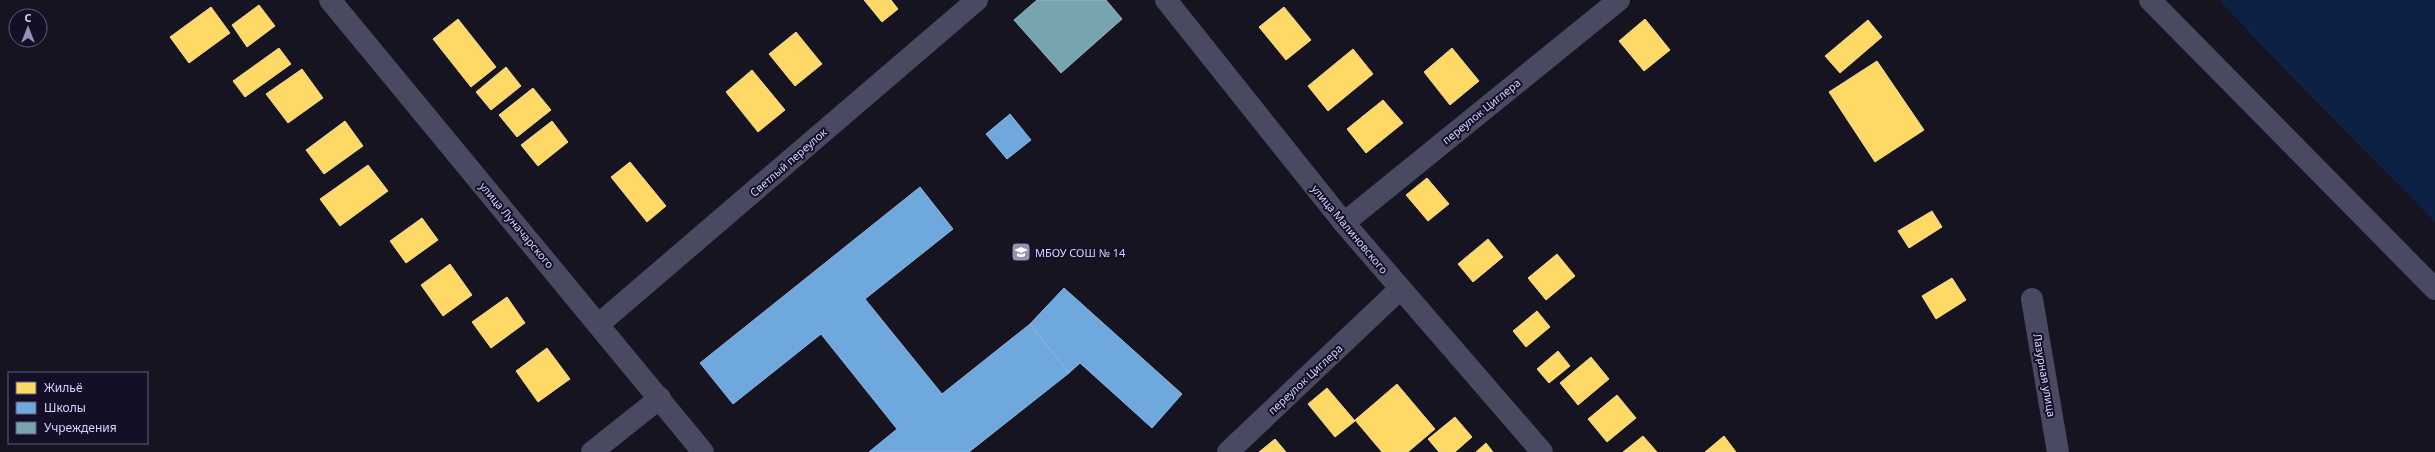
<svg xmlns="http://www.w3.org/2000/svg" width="2435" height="452" font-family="'Noto Sans',sans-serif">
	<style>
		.water { fill: #0d2144 }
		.homes { fill: #ffd966; stroke: #f4d894 }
		.schools { fill: #6fa8dc; stroke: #8fb5e6 }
		.public { fill: #76a5af; stroke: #94b3c7 }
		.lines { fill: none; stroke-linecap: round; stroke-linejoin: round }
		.minor { stroke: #4a4962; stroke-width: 22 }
		.labels { text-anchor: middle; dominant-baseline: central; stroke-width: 4; stroke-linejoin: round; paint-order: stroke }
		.street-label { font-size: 11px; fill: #d9d4ff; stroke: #130f26 }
		.poi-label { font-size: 11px; fill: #d9d4ff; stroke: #130f26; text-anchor: start }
	</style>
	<rect width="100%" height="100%" fill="#161421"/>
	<polygon class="water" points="2219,0 2435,0 2435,222 2285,70"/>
	<g class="homes">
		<polygon points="864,0 891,0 898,9 882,22"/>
		<polygon points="259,5 275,26 247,47 232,25"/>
		<polygon points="211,7 230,33 189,63 170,37"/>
		<polygon points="1284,7 1311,40 1286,60 1259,27"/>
		<polygon points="458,19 496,67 471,87 433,39"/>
		<polygon points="1645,19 1670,50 1644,71 1619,41"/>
		<polygon points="1868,20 1882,37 1840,73 1825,56"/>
		<polygon points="796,32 822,64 795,86 769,54"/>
		<polygon points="279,48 291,64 245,97 233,81"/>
		<polygon points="1452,48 1479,81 1450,105 1424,72"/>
		<polygon points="1353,49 1373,74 1328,111 1308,86"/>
		<polygon points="1877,61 1924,130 1875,162 1829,92"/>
		<polygon points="506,67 521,86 491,110 476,92"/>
		<polygon points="302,69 323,98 288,123 266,94"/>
		<polygon points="752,70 785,110 758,132 726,92"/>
		<polygon points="533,88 551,110 517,137 499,115"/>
		<polygon points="1383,100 1403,123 1366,153 1347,129"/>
		<polygon points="345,121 363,146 324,174 306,150"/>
		<polygon points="552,121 568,142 538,166 521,145"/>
		<polygon points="630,162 666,206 647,222 611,177"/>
		<polygon points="368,165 388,191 340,226 320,199"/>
		<polygon points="1427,178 1449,204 1428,221 1406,195"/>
		<polygon points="1932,211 1942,227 1909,248 1898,231"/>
		<polygon points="422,218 438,240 406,263 390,241"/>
		<polygon points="1488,239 1503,257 1473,282 1458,264"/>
		<polygon points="1557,254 1575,276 1546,300 1528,278"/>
		<polygon points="450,264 472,295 443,316 421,285"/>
		<polygon points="1952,278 1966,300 1936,319 1922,296"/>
		<polygon points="507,297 525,323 491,348 472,322"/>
		<polygon points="1537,311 1550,327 1526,347 1513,331"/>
		<polygon points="547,348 570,379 538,402 516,371"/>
		<polygon points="1558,351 1570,366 1549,383 1537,369"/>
		<polygon points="1591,357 1609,379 1578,405 1560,383"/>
		<polygon points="1397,384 1435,429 1408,452 1382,452 1355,420"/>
		<polygon points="1327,388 1355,421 1335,437 1308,404"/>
		<polygon points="1617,395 1636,418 1607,442 1588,419"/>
		<polygon points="1455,417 1472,437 1455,452 1439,452 1428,439"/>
		<polygon points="1643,436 1657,452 1623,452"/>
		<polygon points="1724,436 1736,452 1705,452"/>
		<polygon points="1275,439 1286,452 1259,452"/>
		<polygon points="1486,443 1493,452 1476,452"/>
	</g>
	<g class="schools">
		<polygon points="1010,114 1031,140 1007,159 986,134"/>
		<polygon points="920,187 953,229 865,299 942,394 1030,324 1069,373 969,452 869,452 897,429 821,334 733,404 700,363"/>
		<polygon points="1064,288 1182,394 1152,428 1080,363 1069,373 1030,324"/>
	</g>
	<polygon class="public" points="1037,0 1106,0 1122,19 1061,73 1014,20"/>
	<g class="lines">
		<g class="minor">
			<polyline points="330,0 703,452"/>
			<polyline points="1166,0 1344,223 1542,452"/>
			<polyline points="2150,0 2435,289"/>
			<polyline points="1344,223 1619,0"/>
			<polyline points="2032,299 2058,452"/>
			<polyline points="599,324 977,0"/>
			<polyline points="592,452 660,398"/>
			<polyline points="1228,452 1400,289"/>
		</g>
	</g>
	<defs>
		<symbol id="school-square" viewBox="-11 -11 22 22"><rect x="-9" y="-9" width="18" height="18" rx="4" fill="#9591b1" stroke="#130f26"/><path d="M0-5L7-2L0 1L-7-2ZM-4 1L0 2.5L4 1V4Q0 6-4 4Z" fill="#fff"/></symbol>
	</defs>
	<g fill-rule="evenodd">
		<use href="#school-square" x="1010" y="241" width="22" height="22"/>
	</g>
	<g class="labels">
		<g class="street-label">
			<text transform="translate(1481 111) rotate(-39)">переулок Циглера</text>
			<text transform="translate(788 162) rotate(-41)">Светлый переулок</text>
			<text transform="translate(517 225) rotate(50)">улица Луначарского</text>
			<text transform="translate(1350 229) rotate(50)">улица Малиновского</text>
			<text transform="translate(2045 375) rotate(80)">Лазурная улица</text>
			<text transform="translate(1305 379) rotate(-43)">переулок Циглера</text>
		</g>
		<g class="poi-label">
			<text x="1035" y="252">МБОУ СОШ № 14</text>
		</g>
	</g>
	<rect x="8" y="372" width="140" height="72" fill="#130f26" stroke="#625e7d"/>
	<rect x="16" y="382" width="20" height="12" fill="#ffd966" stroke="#625e7d"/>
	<text x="44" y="392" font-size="12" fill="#d9d4ff">Жильё</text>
	<rect x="16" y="402" width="20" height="12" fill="#6fa8dc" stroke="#625e7d"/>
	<text x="44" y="412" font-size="12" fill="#d9d4ff">Школы</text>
	<rect x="16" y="422" width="20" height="12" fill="#76a5af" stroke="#625e7d"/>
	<text x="44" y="432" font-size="12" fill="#d9d4ff">Учреждения</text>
	<g transform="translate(28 28)"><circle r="19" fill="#130f26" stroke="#625e7d"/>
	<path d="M0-3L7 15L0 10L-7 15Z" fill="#9591b1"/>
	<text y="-6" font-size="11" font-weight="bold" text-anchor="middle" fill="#d9d4ff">С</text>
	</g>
</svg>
